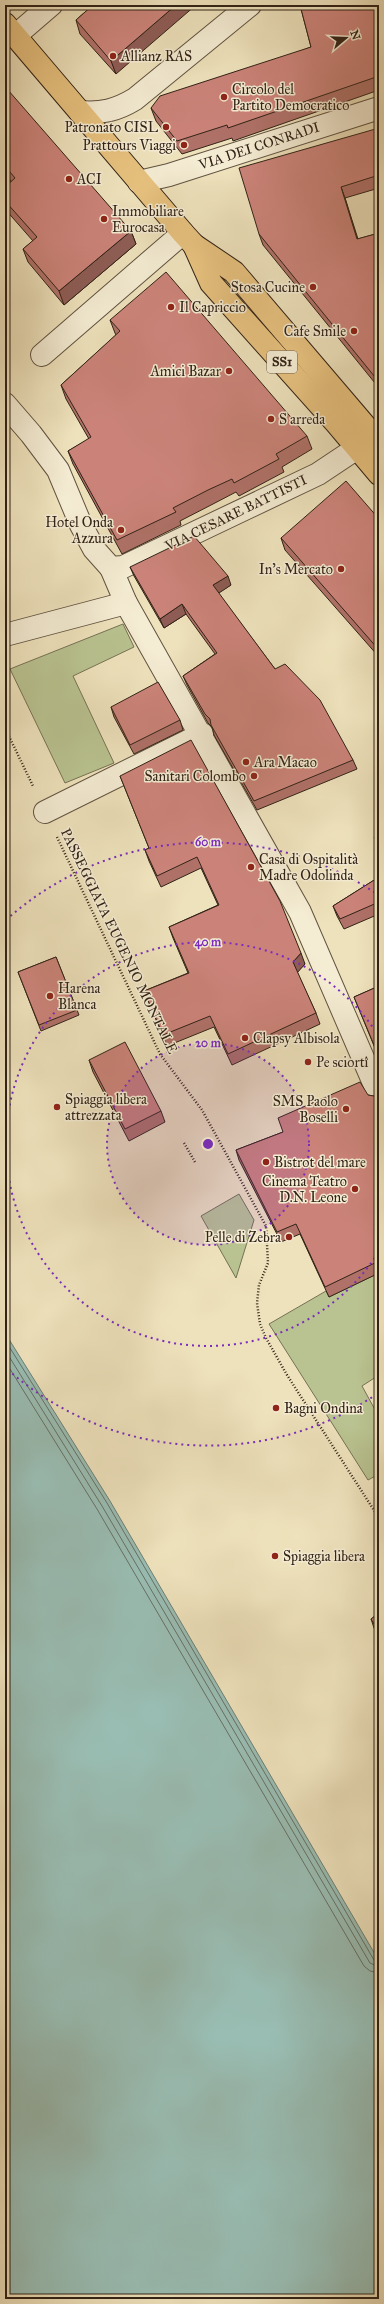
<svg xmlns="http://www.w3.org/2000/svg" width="384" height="2304" font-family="'IM FELL Great Primer',serif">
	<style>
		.green { fill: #b9c391; stroke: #757254 }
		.water { fill: #99bdb3; stroke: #6f7f75 }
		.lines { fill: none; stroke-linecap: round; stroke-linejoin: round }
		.shore { stroke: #657065; stroke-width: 1 }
		.minor-casing { stroke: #605240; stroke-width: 24 }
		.major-casing { stroke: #312217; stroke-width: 24 }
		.path { stroke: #312217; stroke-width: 2.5; stroke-dasharray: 1 2; stroke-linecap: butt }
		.minor { stroke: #f4ecd3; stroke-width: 22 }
		.major { stroke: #e7c17e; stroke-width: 22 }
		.wall { fill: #af7168; stroke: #312217 }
		.shaded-wall { fill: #8e5c55; stroke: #312217 }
		.building { fill: #cb8379; stroke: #312217 }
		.ring { fill: none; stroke: #7b2cbf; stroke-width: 2; stroke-dasharray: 2 4 }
		.poi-dot { fill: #8f2418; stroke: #f4ecd3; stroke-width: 1.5 }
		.labels { text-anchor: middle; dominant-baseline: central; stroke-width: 3; stroke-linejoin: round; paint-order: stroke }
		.shield { fill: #f4ecd3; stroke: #6c5f4f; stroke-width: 1 }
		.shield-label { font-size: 13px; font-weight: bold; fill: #312217 }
		.poi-label { font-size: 14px; fill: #312217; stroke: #f4ecd3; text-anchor: start }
		.street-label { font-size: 14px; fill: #312217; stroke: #f4ecd3 }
		.centre { fill: #7b2cbf; stroke: #f4ecd3; stroke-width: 2 }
		.ring-label { font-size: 12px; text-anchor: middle; font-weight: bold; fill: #7b2cbf; stroke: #f4ecd3; stroke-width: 3; stroke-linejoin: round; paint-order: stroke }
	</style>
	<rect width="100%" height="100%" fill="#eee2bc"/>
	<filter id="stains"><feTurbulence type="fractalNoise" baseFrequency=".005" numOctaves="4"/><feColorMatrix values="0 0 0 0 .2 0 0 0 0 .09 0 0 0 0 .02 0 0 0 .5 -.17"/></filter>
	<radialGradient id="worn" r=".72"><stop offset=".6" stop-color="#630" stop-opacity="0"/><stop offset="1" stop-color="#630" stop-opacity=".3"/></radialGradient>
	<g class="green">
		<polygon points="123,624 134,647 73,676 114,763 65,783 10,669"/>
		<polygon points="239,1194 254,1220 236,1278 201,1216"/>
		<polygon points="379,1273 379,1375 362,1386 379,1417 379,1474 368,1480 269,1324 326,1291 329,1297"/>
	</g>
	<polygon class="water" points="5,1333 110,1501 379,1961 379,2299 5,2299"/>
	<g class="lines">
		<g class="shore">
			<polyline points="5,1340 107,1503 374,1960 379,1962"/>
			<polyline points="5,1350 102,1506 370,1963 379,1967"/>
			<polyline points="5,1361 97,1509 364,1966 370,1971 379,1973"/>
		</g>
		<defs>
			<g id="minor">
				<polyline points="15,36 51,5"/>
				<path d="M 80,112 C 101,114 117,110 135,99 L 250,5"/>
				<polyline points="139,182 169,175 379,108"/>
				<polyline points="42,355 183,233"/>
				<polyline points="5,404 31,434 58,470 81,525 94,549 111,568 126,603 300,912 379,1095"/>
				<polyline points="111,568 123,567 318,474 357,448"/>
				<polyline points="5,635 126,603"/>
				<polyline points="45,812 202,734"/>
			</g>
			<g id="major">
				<polyline points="5,24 183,233 194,245 234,272 379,442"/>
				<polyline points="194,245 211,283 336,423 379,474"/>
			</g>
		</defs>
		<use href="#minor" class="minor-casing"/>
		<use href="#major" class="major-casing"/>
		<g class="path">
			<polyline points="5,728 33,786"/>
			<polyline points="57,837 160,1054 202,1110 266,1226 268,1263 259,1285 257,1303 260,1324 266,1338 287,1375 379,1518"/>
			<polyline points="184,1143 195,1162"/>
		</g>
		<use href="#minor" class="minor"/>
		<use href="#major" class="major"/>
	</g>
	<g class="wall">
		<polygon points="93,5 116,74 80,34 76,20"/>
		<polygon points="300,5 376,5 379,18 379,90 233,141 232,138 182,154 156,121 151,108 311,47"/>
		<polygon points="5,93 131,231 136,244 64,305 28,262 23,249 33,241 5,209 5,187 11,181 5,174"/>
		<polygon points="379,128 379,188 345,198 358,239 379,233 379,388 263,245 259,234"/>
		<polygon points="110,320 307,436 312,449 282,467 284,472 239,496 236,492 213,504 180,521 181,525 122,554 73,464 68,451 89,439 66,399 61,385 116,335 115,333"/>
		<polygon points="379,519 379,657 285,550 281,538"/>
		<polygon points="130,567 231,585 218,593 275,669 353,760 357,769 257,810 214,735 212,727 208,723 187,685 183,676 215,654 186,614 164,628 134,576"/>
		<polygon points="111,707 180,720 183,730 134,754 114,717"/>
		<polygon points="120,776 305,964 297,972 316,1013 320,1024 232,1065 214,1027 167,1046 144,991 188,973 173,938 169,927 218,905 201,868 161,887 149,861 145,850 149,848"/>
		<polygon points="379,877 379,914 344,929 337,916 333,906"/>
		<polygon points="56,957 79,1015 41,1031 18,972"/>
		<polygon points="379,986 379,1058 354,997"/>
		<polygon points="89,1060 161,1111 165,1122 129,1141 93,1072"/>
		<polygon points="368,1095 379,1097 379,1273 329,1297 300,1234 281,1242 239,1160 236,1150 283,1132"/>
		<polygon points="379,1613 379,1636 374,1628 371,1619"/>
	</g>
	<g class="shaded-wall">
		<polygon points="176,5 196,5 116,74 111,61"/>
		<polygon points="374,5 376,5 379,18 379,24"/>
		<polygon points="341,187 345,198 361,251 357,239"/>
		<polygon points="131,231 136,244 64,305 59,291"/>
		<polygon points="228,576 231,585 216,595 213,585"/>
		<polygon points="182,604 186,614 164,628 160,619"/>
		<polygon points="301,953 305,964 297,973 293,962"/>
	</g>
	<g class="building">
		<polygon points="93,5 176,5 111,61 76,20"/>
		<polygon points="300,5 374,5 379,24 379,76 228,128 227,125 177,141 151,108 160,96 311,47"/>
		<polygon points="8,90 131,231 59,291 23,249 37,237 5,201 5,187 15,178 5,166 5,93"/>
		<polygon points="379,128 379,175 341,187 357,239 379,233 379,382 259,234 239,168"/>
		<polygon points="166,272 307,436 276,454 279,459 234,483 232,479 208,490 173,508 176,512 117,540 68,451 91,437 61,385 120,331 110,320"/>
		<polygon points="346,481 379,519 379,650 281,538"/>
		<polygon points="194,536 228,576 213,585 275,669 285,664 320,700 353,760 254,801 211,725 210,719 205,714 183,676 217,653 182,604 160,619 130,567"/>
		<polygon points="158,682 180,720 130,745 111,707"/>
		<polygon points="191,740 280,901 301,953 293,962 316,1013 228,1054 210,1016 163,1035 144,991 189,973 169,927 219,905 197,857 157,876 145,850 149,848 120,776"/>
		<polygon points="379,835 379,848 374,837"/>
		<polygon points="379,877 379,902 340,919 333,906"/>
		<polygon points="56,957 77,1010 39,1025 18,972"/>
		<polygon points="379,986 379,1057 354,997"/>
		<polygon points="125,1042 161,1111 125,1129 89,1060"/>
		<polygon points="360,1082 368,1095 379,1097 379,1261 325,1287 296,1224 277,1232 236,1150 283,1132 278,1118"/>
		<polygon points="379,1613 379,1632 371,1619"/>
	</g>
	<circle cx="208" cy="1144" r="101" fill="#7b2cbf" fill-opacity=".12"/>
	<g class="ring">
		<circle cx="208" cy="1144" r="101"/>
		<path d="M378 1253A202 202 0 1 1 378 1035"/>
		<path d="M377 1394A302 302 0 0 1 6 1368M6 920A302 302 0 0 1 377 894"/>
	</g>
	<g class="poi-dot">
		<circle cx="113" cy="56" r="4"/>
		<circle cx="224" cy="97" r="4"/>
		<circle cx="166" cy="127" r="4"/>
		<circle cx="184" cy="145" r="4"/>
		<circle cx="69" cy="179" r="4"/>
		<circle cx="104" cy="219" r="4"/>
		<circle cx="313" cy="287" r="4"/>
		<circle cx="171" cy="307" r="4"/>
		<circle cx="354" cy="331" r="4"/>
		<circle cx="229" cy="371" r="4"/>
		<circle cx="271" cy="419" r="4"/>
		<circle cx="121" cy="530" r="4"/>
		<circle cx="341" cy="569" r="4"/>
		<circle cx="246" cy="762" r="4"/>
		<circle cx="254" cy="776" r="4"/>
		<circle cx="251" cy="867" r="4"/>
		<circle cx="50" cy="996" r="4"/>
		<circle cx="245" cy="1038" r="4"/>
		<circle cx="308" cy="1062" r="4"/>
		<circle cx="57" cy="1107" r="4"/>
		<circle cx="346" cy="1109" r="4"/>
		<circle cx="266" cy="1162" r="4"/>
		<circle cx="355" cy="1189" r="4"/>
		<circle cx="289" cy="1237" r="4"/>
		<circle cx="276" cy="1408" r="4"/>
		<circle cx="275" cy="1556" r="4"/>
	</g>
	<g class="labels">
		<rect class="shield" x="267" y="351" width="30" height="22" rx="3"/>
		<g class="shield-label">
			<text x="282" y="362">SS1</text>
		</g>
		<g class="poi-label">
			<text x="121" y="56">Allianz RAS</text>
			<text x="232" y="89">Circolo del<tspan x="232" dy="16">Partito Democratico</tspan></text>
			<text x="158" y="127" text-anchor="end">Patronato CISL</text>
			<text x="176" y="145" text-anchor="end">Prattours Viaggi</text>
			<text x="77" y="179">ACI</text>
			<text x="112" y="211">Immobiliare<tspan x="112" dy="16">Eurocasa</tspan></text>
			<text x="305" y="287" text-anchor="end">Stosa Cucine</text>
			<text x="179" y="307">Il Capriccio</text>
			<text x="346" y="331" text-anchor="end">Cafe Smile</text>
			<text x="221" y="371" text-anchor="end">Amici Bazar</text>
			<text x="279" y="419">S arreda</text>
			<text x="113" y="522" text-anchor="end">Hotel Onda<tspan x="113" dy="16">Azzura</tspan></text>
			<text x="333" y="569" text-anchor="end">In's Mercato</text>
			<text x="254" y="762">Ara Macao</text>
			<text x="246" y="776" text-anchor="end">Sanitari Colombo</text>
			<text x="259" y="859">Casa di Ospitalità<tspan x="259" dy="16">Madre Odolinda</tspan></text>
			<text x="58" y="988">Harena<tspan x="58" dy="16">Blanca</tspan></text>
			<text x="253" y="1038">Clapsy Albisola</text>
			<text x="316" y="1062">Pe sciortî</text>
			<text x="65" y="1099">Spiaggia libera<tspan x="65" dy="16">attrezzata</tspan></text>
			<text x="338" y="1101" text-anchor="end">SMS Paolo<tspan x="338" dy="16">Boselli</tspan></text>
			<text x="274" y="1162">Bistrot del mare</text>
			<text x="347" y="1181" text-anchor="end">Cinema Teatro<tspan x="347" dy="16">D.N. Leone</tspan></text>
			<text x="281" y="1237" text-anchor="end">Pelle di Zebra</text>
			<text x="284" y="1408">Bagni Ondina</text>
			<text x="283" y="1556">Spiaggia libera</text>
		</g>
		<g class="street-label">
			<text transform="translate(259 146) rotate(-18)">VIA DEI CONRADI</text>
			<text transform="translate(236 513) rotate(-26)">VIA CESARE BATTISTI</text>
			<text transform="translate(119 941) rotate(64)">PASSEGGIATA EUGENIO MONTALE</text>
		</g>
	</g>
	<circle cx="208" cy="1144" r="6" class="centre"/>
	<g class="ring-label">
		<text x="208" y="846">60 m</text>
		<text x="208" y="946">40 m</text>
		<text x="208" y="1047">20 m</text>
	</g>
	<rect width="384" height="2304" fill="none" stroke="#eee2bc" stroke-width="20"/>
	<rect x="6" y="6" width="372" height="2292" fill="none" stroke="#312217" stroke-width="2"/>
	<rect x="10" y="10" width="364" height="2284" fill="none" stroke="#312217"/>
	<g transform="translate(346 38) rotate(71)" stroke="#f4ecd3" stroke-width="3" paint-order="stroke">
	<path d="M0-3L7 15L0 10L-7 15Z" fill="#312217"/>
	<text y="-6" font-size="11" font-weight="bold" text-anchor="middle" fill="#312217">N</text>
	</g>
	<rect width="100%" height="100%" filter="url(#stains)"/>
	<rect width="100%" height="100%" fill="url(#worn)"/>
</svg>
